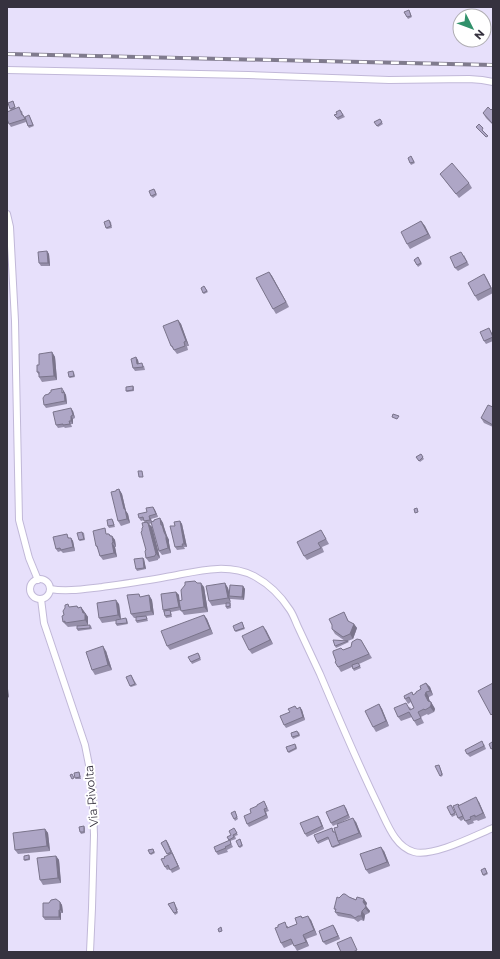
<svg xmlns="http://www.w3.org/2000/svg" width="500" height="959" font-family="Montserrat,sans-serif">
	<style>
		.lines { fill: none; stroke-linecap: round; stroke-linejoin: round }
		.minor-casing { stroke: #c1b8d8; stroke-width: 8 }
		.minor { stroke: #fff; stroke-width: 6 }
		.rail-casing { stroke: #807b8d; stroke-width: 4 }
		.rail { stroke: #fff; stroke-width: 2.5; stroke-dasharray: 8; stroke-linecap: butt }
		.wall { fill: #968faa }
		.shaded-wall { fill: #7a748b }
		.building { fill: #aea6c6; stroke: #7a748b }
		.labels { text-anchor: middle; dominant-baseline: central; stroke-width: 4; stroke-linejoin: round; paint-order: stroke }
		.street-label { font-size: 12px; fill: #36323f; stroke: #fff }
	</style>
	<rect width="100%" height="100%" fill="#e7e0fb"/>
	<g class="lines">
		<defs>
			<g id="minor">
				<polyline points="7,70 248,75 389,80 469,79 482,80 493,82"/>
				<polyline points="7,214 10,227 15,321 19,520 29,558 38,580"/>
				<circle cx="40" cy="589" r="10"/>
				<path d="M 50,589 C 67,592 84,589 102,587 C 123,584 145,581 166,577 C 195,572 226,562 254,576 C 269,584 281,596 290,610 C 294,616 296,623 299,629 C 306,644 313,659 320,674 C 339,719 358,764 379,807 C 387,823 395,847 414,852 C 433,857 474,836 493,828"/>
				<polyline points="41,599 44,623 85,745 92,780 94,835 92,908 90,952"/>
			</g>
		</defs>
		<use href="#minor" class="minor-casing"/>
		<use href="#minor" class="minor"/>
		<defs>
			<polyline id="rail" points="7,54 493,65"/>
		</defs>
		<use href="#rail" class="rail-casing"/>
		<use href="#rail" class="rail"/>
	</g>
	<g class="wall">
		<polygon points="404,12 410,12 412,17 408,19"/>
		<polygon points="13,101 16,109 22,111 23,115 25,117 30,117 34,126 29,128 26,122 11,127 9,124 11,110 10,109"/>
		<polygon points="493,108 493,125 486,118 483,113 491,110"/>
		<polygon points="340,110 345,117 338,120 334,115 337,114"/>
		<polygon points="380,119 383,124 378,127 374,122"/>
		<polygon points="411,156 415,163 411,165 410,163"/>
		<polygon points="440,174 469,183 472,188 459,198"/>
		<polygon points="155,190 157,195 153,198 151,196"/>
		<polygon points="109,220 111,222 112,228 107,229 106,228"/>
		<polygon points="421,221 425,226 431,238 410,249 407,244"/>
		<polygon points="47,251 49,254 50,266 41,266 39,263"/>
		<polygon points="464,255 469,265 458,271 455,268"/>
		<polygon points="418,257 422,264 418,267 414,260"/>
		<polygon points="269,272 272,276 289,307 276,314 273,309"/>
		<polygon points="484,274 487,279 493,291 493,293 478,301 475,296"/>
		<polygon points="204,286 208,292 204,294 203,293"/>
		<polygon points="178,320 181,324 189,346 187,346 188,350 177,354 171,346"/>
		<polygon points="489,328 493,335 493,341 486,344 484,341"/>
		<polygon points="52,352 55,357 57,380 42,382 39,377 39,375 37,372 39,365"/>
		<polygon points="136,357 138,360 139,364 144,366 145,370 135,371 133,368"/>
		<polygon points="74,372 75,377 70,378 69,377"/>
		<polygon points="133,386 134,387 134,391 127,392 126,391"/>
		<polygon points="64,391 66,395 67,404 46,408 44,405"/>
		<polygon points="493,407 493,427 484,423 481,418"/>
		<polygon points="73,411 75,418 73,419 73,424 71,424 72,427 65,428 64,427 58,428 56,425"/>
		<polygon points="421,454 424,459 420,462 416,457"/>
		<polygon points="119,489 122,494 126,511 128,514 130,523 121,526 118,521 116,491"/>
		<polygon points="153,507 155,510 158,517 151,519 152,522 160,518 163,523 164,527 167,536 169,540 169,543 171,553 162,555 159,551 152,523 149,524 152,527 160,558 158,559 158,560 149,562 146,558 146,550 142,531 143,527 145,523 144,520 141,521 139,518 147,512"/>
		<polygon points="113,520 115,527 109,528 108,526"/>
		<polygon points="180,521 182,524 187,547 184,547 185,549 177,550 175,547 175,526"/>
		<polygon points="82,532 84,533 85,540 80,541 79,540"/>
		<polygon points="108,533 108,534 109,534 111,536 112,536 115,540 116,547 115,547 117,557 103,560 100,556 98,549 96,546"/>
		<polygon points="324,535 329,544 322,547 324,552 307,560 304,556"/>
		<polygon points="69,537 69,538 71,538 73,541 75,551 63,553 61,551 58,552 56,549"/>
		<polygon points="143,558 144,559 146,569 137,571 136,569"/>
		<polygon points="195,581 197,583 204,587 208,612 184,615 181,610 171,612 172,617 166,618 163,610 176,592 179,595 179,600 182,600"/>
		<polygon points="225,583 228,588 229,592 243,586 245,589 244,600 231,599 230,599 231,608 227,609 226,607 226,604 212,606 209,601"/>
		<polygon points="149,595 152,600 154,615 146,616 147,618 148,621 137,623 136,621 136,618 134,618 131,614 141,597"/>
		<polygon points="119,604 121,619 127,619 128,624 117,626 116,624 116,621 102,623 99,618"/>
		<polygon points="77,606 78,608 81,607 88,617 88,625 68,627 63,622 64,615 70,607"/>
		<polygon points="344,612 349,622 354,624 357,628 353,639 348,641 349,642 336,648 335,646 345,641 335,634 332,629"/>
		<polygon points="204,615 207,619 213,634 170,650 167,646"/>
		<polygon points="242,622 245,629 236,632 235,631"/>
		<polygon points="91,626 92,629 78,631 77,629"/>
		<polygon points="266,630 273,644 252,654 249,650"/>
		<polygon points="361,640 372,658 359,664 361,668 354,671 352,667 341,672 338,667 336,661 343,650 351,647"/>
		<polygon points="106,651 112,670 95,675 92,670"/>
		<polygon points="199,654 201,660 192,664 191,662"/>
		<polygon points="131,675 137,685 131,687 130,686"/>
		<polygon points="426,683 430,687 433,695 429,697 429,699 430,701 431,702 434,707 435,709 434,712 428,715 427,714 421,717 424,723 417,726 414,721 412,717 401,721 398,717 410,707 411,709 414,708 411,702 408,704 405,699 412,692 413,695 416,693 421,689"/>
		<polygon points="379,704 382,709 389,726 376,732 373,727"/>
		<polygon points="295,706 297,709 300,707 302,710 305,720 286,728 284,725 290,712"/>
		<polygon points="299,732 300,736 293,739 292,737"/>
		<polygon points="484,744 486,749 470,757 467,754"/>
		<polygon points="296,745 297,749 289,753 288,752"/>
		<polygon points="440,767 443,775 441,777 440,776"/>
		<polygon points="79,772 80,774 81,779 76,779 75,778"/>
		<polygon points="264,801 269,811 266,812 268,818 249,827 247,824 257,806"/>
		<polygon points="479,802 486,818 478,821 477,820 473,821 474,823 468,825 464,819 461,821 458,818 458,804 459,805"/>
		<polygon points="451,805 456,815 452,817 451,815"/>
		<polygon points="346,808 350,818 333,826 331,823"/>
		<polygon points="235,811 238,819 235,821 234,819"/>
		<polygon points="318,816 320,819 324,829 307,837 305,834"/>
		<polygon points="356,822 362,837 333,848 329,839 318,844 317,842 332,828 334,832"/>
		<polygon points="84,826 85,828 85,833 81,834 80,832"/>
		<polygon points="234,828 238,835 235,836 236,839 230,841 233,847 227,850 228,852 218,855 216,852 229,840 227,837 231,835"/>
		<polygon points="45,829 48,833 50,851 18,854 15,850"/>
		<polygon points="240,839 243,846 240,848 239,847"/>
		<polygon points="166,840 168,843 180,869 172,873 170,869 167,870 165,867 165,858 168,855 161,843"/>
		<polygon points="153,849 155,853 151,855 148,850"/>
		<polygon points="384,851 390,866 369,874 366,870"/>
		<polygon points="29,855 30,857 30,860 25,861 24,860"/>
		<polygon points="56,856 59,860 61,883 43,885 40,880"/>
		<polygon points="485,868 488,874 484,876 483,875"/>
		<polygon points="349,897 367,903 366,906 370,911 369,913 365,915 364,921 361,920 358,922 354,919 338,916 335,912 336,910 334,909 339,898"/>
		<polygon points="60,902 62,905 63,913 61,913 61,920 45,920 43,917 49,903"/>
		<polygon points="174,902 178,910 177,910 178,913 175,915 168,904"/>
		<polygon points="301,916 303,918 311,920 317,935 306,939 309,946 297,951 293,944 284,948 281,943 278,927 288,926 288,928 297,924"/>
		<polygon points="333,925 335,928 340,939 326,945 323,942"/>
	</g>
	<g class="shaded-wall">
		<polygon points="421,221 425,226 431,238 428,234"/>
		<polygon points="47,251 49,254 50,266 48,263"/>
		<polygon points="269,272 272,276 289,307 286,302"/>
		<polygon points="484,274 487,279 493,291 491,288"/>
		<polygon points="178,320 181,324 189,346 186,341"/>
		<polygon points="52,352 55,357 57,380 54,376"/>
		<polygon points="136,357 138,360 139,367 137,364"/>
		<polygon points="62,388 64,391 64,395 64,392 66,395 67,404 65,401"/>
		<polygon points="71,408 73,411 75,418 73,415"/>
		<polygon points="71,416 73,419 73,424 71,421"/>
		<polygon points="119,489 122,494 126,511 128,514 130,523 127,519 124,509"/>
		<polygon points="153,507 155,510 158,517 156,514"/>
		<polygon points="149,516 151,519 152,523 150,520"/>
		<polygon points="160,518 163,523 164,527 167,536 169,540 169,543 171,553 168,548"/>
		<polygon points="180,521 182,524 187,547 184,544"/>
		<polygon points="147,522 149,525 148,523 152,527 160,558 156,554"/>
		<polygon points="109,534 112,538 112,536 115,540 116,547 113,542"/>
		<polygon points="71,538 73,541 75,551 73,547"/>
		<polygon points="112,543 115,547 117,557 114,553"/>
		<polygon points="143,558 144,559 146,569 144,568"/>
		<polygon points="201,583 204,587 208,612 204,607"/>
		<polygon points="225,583 228,588 230,596 229,596 230,599 231,603 228,598"/>
		<polygon points="243,586 245,589 244,600 242,597"/>
		<polygon points="176,592 179,595 181,610 179,607"/>
		<polygon points="149,595 152,600 154,615 151,611"/>
		<polygon points="116,600 119,604 121,620 118,615"/>
		<polygon points="81,607 88,617 88,625 85,620"/>
		<polygon points="204,615 207,619 213,634 210,629"/>
		<polygon points="354,624 357,628 353,639 350,634"/>
		<polygon points="263,626 266,630 273,644 270,640"/>
		<polygon points="103,646 106,651 112,670 108,665"/>
		<polygon points="7,680 9,698 7,695"/>
		<polygon points="426,683 430,687 433,695 430,691"/>
		<polygon points="426,692 429,697 429,699 431,705 428,701 425,695"/>
		<polygon points="431,702 434,707 435,709 434,712 430,707"/>
		<polygon points="379,704 382,709 389,726 386,721"/>
		<polygon points="300,707 302,710 305,720 303,717"/>
		<polygon points="476,797 479,802 486,818 483,813"/>
		<polygon points="344,805 346,808 350,818 348,815"/>
		<polygon points="264,809 266,812 268,818 266,815"/>
		<polygon points="318,816 320,819 324,829 322,826"/>
		<polygon points="353,818 356,822 362,837 359,833"/>
		<polygon points="45,829 48,833 50,851 47,846"/>
		<polygon points="166,840 168,843 180,869 178,866"/>
		<polygon points="381,847 384,851 390,866 387,862"/>
		<polygon points="56,856 59,860 61,883 58,878"/>
		<polygon points="364,899 367,903 366,906 370,911 369,913 365,908 363,902"/>
		<polygon points="60,902 62,905 63,913 60,910"/>
		<polygon points="59,910 61,913 61,920 59,917"/>
		<polygon points="362,911 365,915 364,921 361,916"/>
		<polygon points="308,916 311,920 317,935 314,930"/>
		<polygon points="333,925 335,928 340,939 338,936"/>
		<polygon points="303,935 306,939 309,946 306,942"/>
	</g>
	<g class="building">
		<polygon points="409,10 411,16 407,17 404,12"/>
		<polygon points="13,101 15,107 10,109 8,103"/>
		<polygon points="19,107 22,115 23,115 25,119 9,124 7,119 7,112"/>
		<polygon points="488,107 491,110 493,108 493,122 492,123 483,113"/>
		<polygon points="340,110 343,115 337,118 334,115 337,114 336,112"/>
		<polygon points="29,115 33,125 28,126 25,117"/>
		<polygon points="380,119 382,122 377,126 374,122"/>
		<polygon points="479,124 483,128 482,130 488,136 486,137 476,127"/>
		<polygon points="411,156 414,162 410,163 408,158"/>
		<polygon points="452,163 469,183 456,194 440,174"/>
		<polygon points="154,189 156,194 151,196 149,191"/>
		<polygon points="109,220 111,226 106,228 104,222"/>
		<polygon points="421,221 428,234 407,244 401,232"/>
		<polygon points="47,251 48,263 39,263 38,252"/>
		<polygon points="461,252 467,262 455,268 450,257"/>
		<polygon points="418,257 421,263 417,265 414,260"/>
		<polygon points="269,272 286,302 273,309 256,278"/>
		<polygon points="484,274 491,288 475,296 468,283"/>
		<polygon points="204,286 207,291 203,293 201,288"/>
		<polygon points="178,320 186,341 184,342 185,346 174,350 172,346 171,346 163,326"/>
		<polygon points="489,328 493,337 484,341 480,332"/>
		<polygon points="52,352 54,376 39,377 39,372 37,372 37,365 39,365 39,354"/>
		<polygon points="136,357 137,364 142,363 143,367 133,368 131,359"/>
		<polygon points="73,371 74,376 69,377 68,372"/>
		<polygon points="133,386 133,390 126,391 126,387"/>
		<polygon points="62,388 62,393 64,392 65,401 44,405 43,398 45,395 49,394 49,393 51,392 51,390"/>
		<polygon points="488,405 493,407 493,425 481,418"/>
		<polygon points="71,408 73,415 71,416 71,421 69,421 70,424 63,425 63,424 56,425 53,412"/>
		<polygon points="393,414 399,416 397,419 392,417"/>
		<polygon points="421,454 423,457 419,461 416,457"/>
		<polygon points="138,471 142,471 143,477 139,477"/>
		<polygon points="119,489 124,509 125,509 127,519 118,521 111,492 116,491 116,490"/>
		<polygon points="153,507 156,514 149,516 150,520 144,521 143,517 139,518 138,514 147,512 146,508"/>
		<polygon points="417,508 418,512 415,513 414,509"/>
		<polygon points="160,518 161,525 162,525 164,532 166,536 166,539 168,548 159,551 151,522 154,521 154,520"/>
		<polygon points="112,519 114,525 108,526 107,520"/>
		<polygon points="180,521 184,544 182,544 183,546 175,547 170,526 175,526 174,522"/>
		<polygon points="147,522 147,523 148,523 156,554 155,555 155,556 146,558 145,551 146,550 141,532 142,531 142,528 143,527 142,523"/>
		<polygon points="105,528 106,534 109,534 110,536 112,536 113,542 112,543 114,553 100,556 97,546 96,546 93,531"/>
		<polygon points="321,530 326,539 318,543 321,548 304,556 297,542"/>
		<polygon points="82,532 84,539 79,540 77,533"/>
		<polygon points="67,534 68,538 71,538 73,547 61,550 60,548 56,549 53,537"/>
		<polygon points="143,558 144,568 136,569 134,559"/>
		<polygon points="195,581 197,583 201,583 204,607 181,611 179,601 182,600 181,590 185,585 185,582"/>
		<polygon points="225,583 228,598 209,601 206,586"/>
		<polygon points="230,585 243,586 242,597 229,596"/>
		<polygon points="176,592 179,607 163,610 161,594"/>
		<polygon points="139,594 140,597 149,595 151,611 131,614 127,595"/>
		<polygon points="116,600 118,615 99,618 97,603"/>
		<polygon points="226,603 230,603 230,606 226,607"/>
		<polygon points="68,604 69,607 77,606 78,608 81,607 83,613 85,613 85,620 65,623 65,621 63,622 62,616 64,615 63,611 65,608 65,605"/>
		<polygon points="170,610 171,615 165,616 164,611"/>
		<polygon points="344,612 348,621 354,624 350,634 343,637 332,629 332,625 329,619"/>
		<polygon points="204,615 210,629 167,646 161,631"/>
		<polygon points="146,616 147,619 136,621 136,617"/>
		<polygon points="126,618 127,623 116,624 116,620"/>
		<polygon points="242,622 244,628 235,631 233,626"/>
		<polygon points="90,625 90,628 77,629 77,626"/>
		<polygon points="263,626 270,640 249,650 242,636"/>
		<polygon points="357,639 361,640 369,654 338,667 335,662 336,661 333,653 333,651 341,648 343,650 351,647 352,642"/>
		<polygon points="333,640 348,641 335,646"/>
		<polygon points="103,646 108,665 92,670 86,652"/>
		<polygon points="198,653 200,658 191,662 188,657"/>
		<polygon points="358,663 360,666 353,669 352,665"/>
		<polygon points="131,675 135,684 130,686 126,677"/>
		<polygon points="426,683 430,691 426,692 425,695 428,701 431,702 431,705 430,707 425,710 424,709 418,712 421,718 414,721 409,712 398,717 394,708 406,703 410,710 414,708 409,697 405,699 404,696 412,692 413,695 416,693 416,692 421,689 420,686"/>
		<polygon points="493,683 493,713 491,715 478,691"/>
		<polygon points="379,704 386,721 373,727 365,711"/>
		<polygon points="295,706 297,709 300,707 303,717 284,725 280,716 290,712 288,709"/>
		<polygon points="297,731 299,735 292,737 291,733"/>
		<polygon points="482,741 484,746 467,754 465,750"/>
		<polygon points="492,742 493,744 493,748 491,749 489,744"/>
		<polygon points="295,744 296,748 288,752 286,747"/>
		<polygon points="439,765 442,774 440,776 435,766"/>
		<polygon points="79,772 80,777 75,778 74,773"/>
		<polygon points="72,774 74,778 72,779 70,775"/>
		<polygon points="476,797 483,813 475,817 475,815 470,817 471,819 465,821 458,806"/>
		<polygon points="264,801 267,808 264,809 266,815 247,824 244,816 251,813 250,809 257,806 257,805"/>
		<polygon points="458,804 459,805 458,806 463,816 458,818 453,806"/>
		<polygon points="344,805 348,815 331,823 326,812"/>
		<polygon points="451,805 455,813 451,815 447,807"/>
		<polygon points="235,811 237,817 234,819 231,813"/>
		<polygon points="318,816 322,826 305,834 300,823"/>
		<polygon points="353,818 359,833 338,841 334,828 338,827 337,824"/>
		<polygon points="84,826 84,832 80,832 79,827"/>
		<polygon points="234,828 237,833 233,835 234,837 229,840 227,837 231,835 229,831"/>
		<polygon points="332,828 333,832 335,832 338,841 340,844 332,847 328,837 317,842 314,835"/>
		<polygon points="45,829 47,846 15,850 13,833"/>
		<polygon points="240,839 242,845 239,847 236,841"/>
		<polygon points="166,840 171,852 167,854 161,843"/>
		<polygon points="230,840 231,844 225,847 226,848 216,852 214,847"/>
		<polygon points="381,847 387,862 366,870 360,854"/>
		<polygon points="153,849 154,852 150,854 148,850"/>
		<polygon points="172,853 178,866 170,870 168,865 165,867 161,859 165,858 164,857"/>
		<polygon points="29,855 29,859 24,860 24,856"/>
		<polygon points="56,856 58,878 40,880 37,858"/>
		<polygon points="485,868 487,873 483,875 481,870"/>
		<polygon points="343,894 345,894 349,897 356,900 357,897 364,899 363,902 366,906 365,908 362,911 361,916 358,916 355,918 351,915 335,912 336,909 334,909 337,897 339,898"/>
		<polygon points="56,899 60,902 60,910 59,910 59,917 43,917 43,903 49,903 51,900"/>
		<polygon points="174,902 176,908 176,909 177,912 174,913 168,904"/>
		<polygon points="301,916 302,918 308,916 314,930 303,935 306,942 294,946 291,939 281,943 275,928 278,927 278,925 285,922 287,928 297,924 295,918"/>
		<polygon points="333,925 338,936 323,942 319,931"/>
		<polygon points="221,927 222,931 219,932 218,929"/>
		<polygon points="351,937 357,950 353,952 341,952 337,943"/>
	</g>
	<g class="labels">
		<g class="street-label">
			<text transform="translate(91 796) rotate(-95)">Via Rivolta</text>
		</g>
	</g>
	<rect width="500" height="959" fill="none" stroke="#36323f" stroke-width="16"/>
	<g transform="translate(472 28) rotate(132)"><circle r="19" fill="#ffffff" stroke="#afadb2"/>
	<path d="M0-3L7 15L0 10L-7 15Z" fill="#31916b"/>
	<text y="-6" font-size="11" font-weight="bold" text-anchor="middle" fill="#36323f">N</text>
	</g>
</svg>
